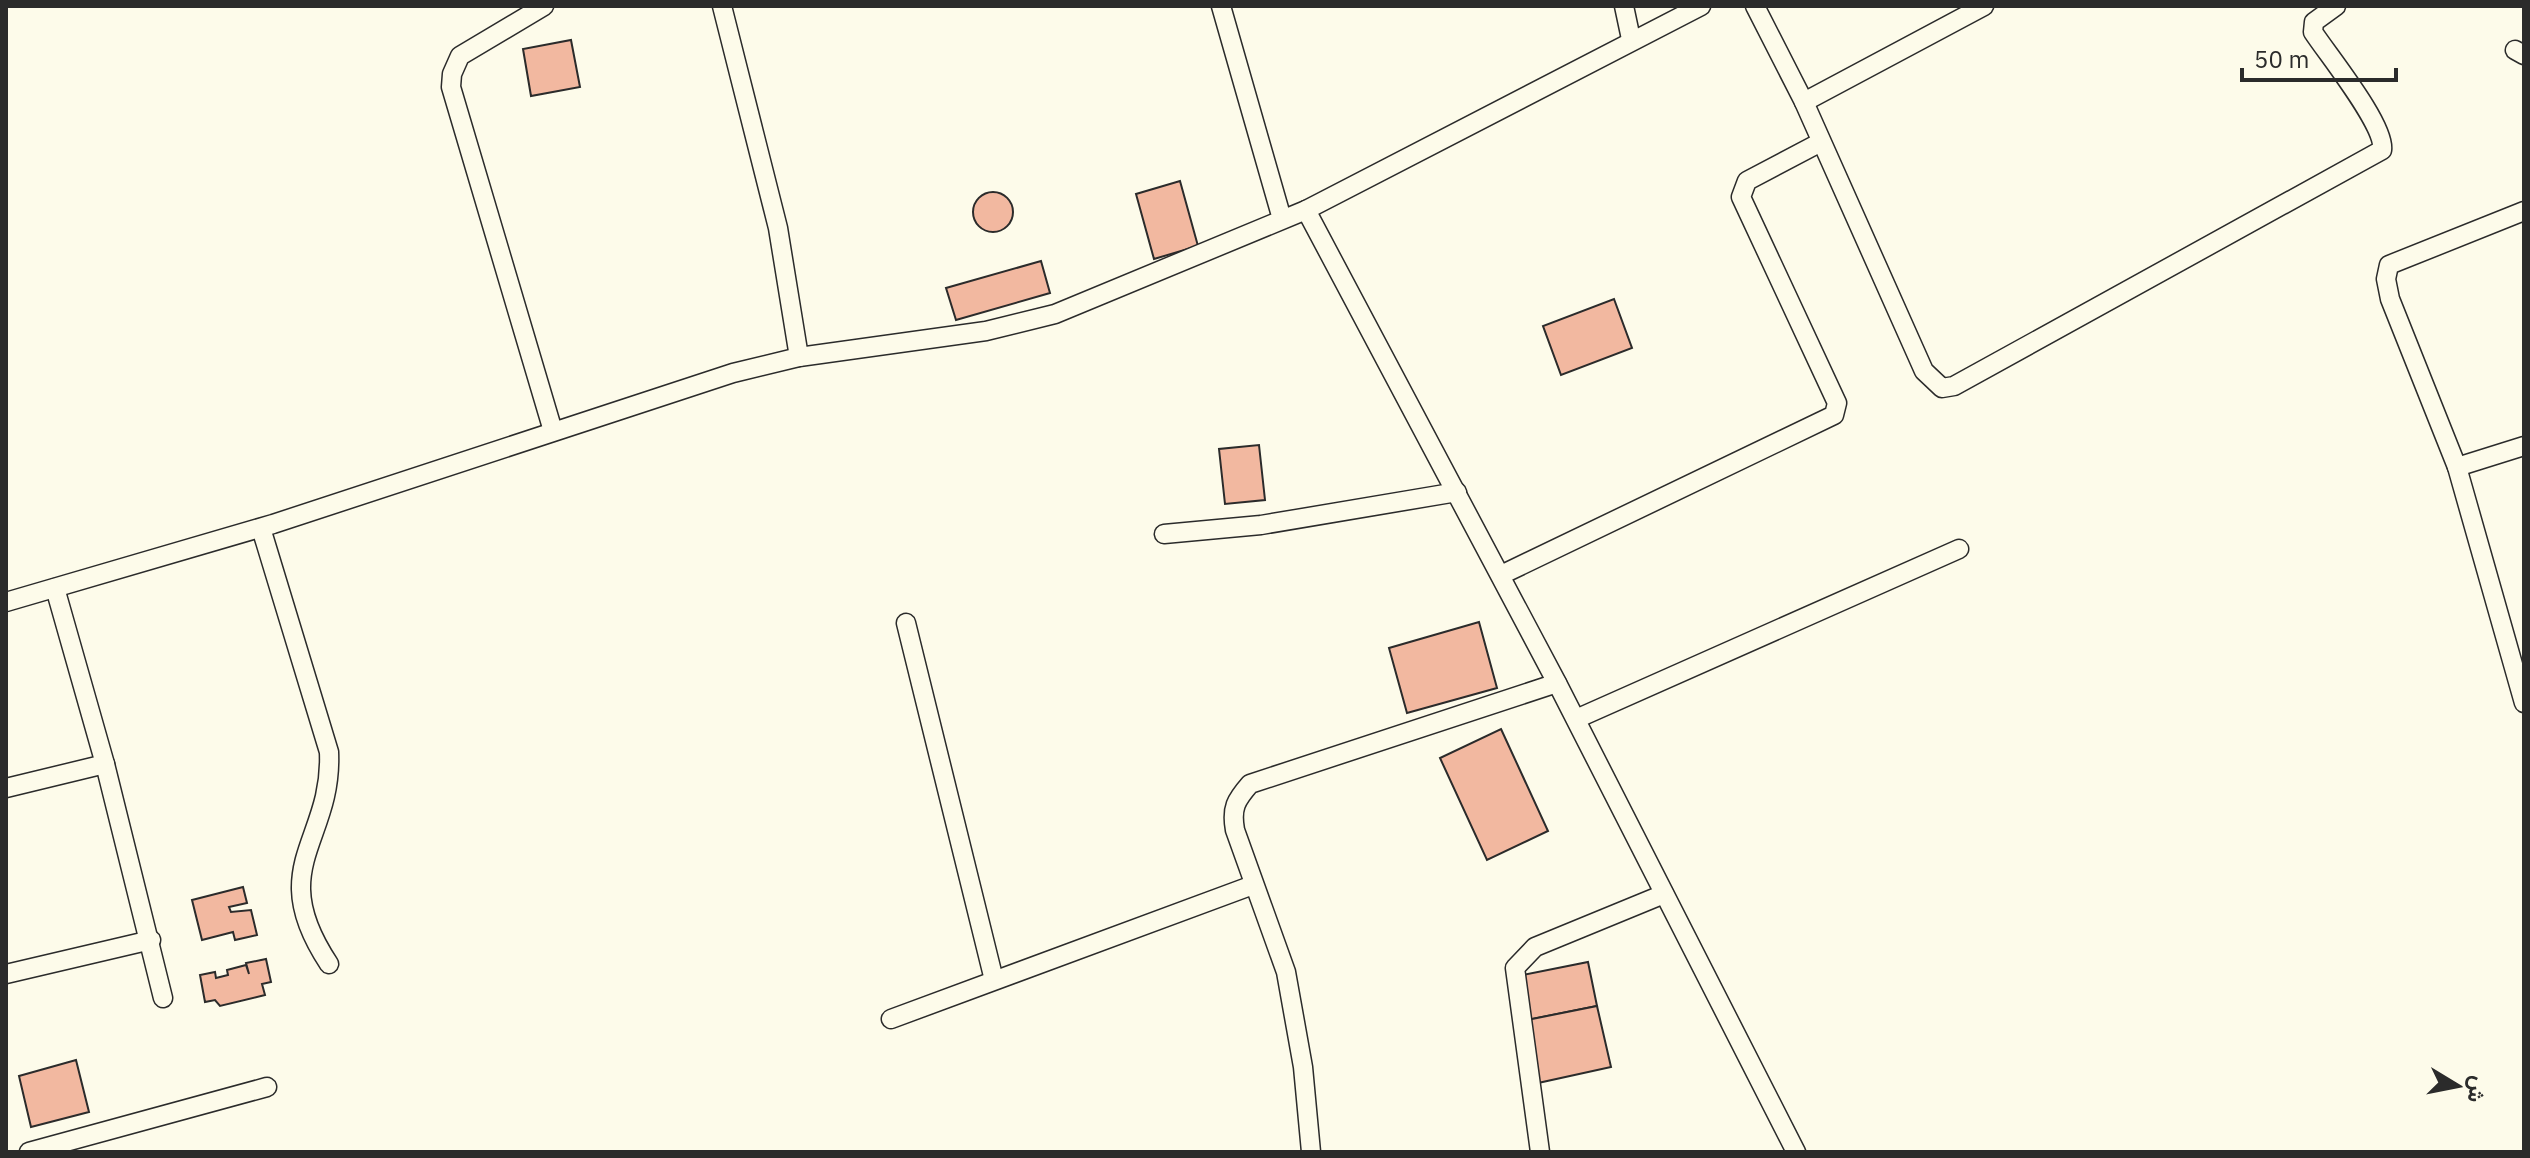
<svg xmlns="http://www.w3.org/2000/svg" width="2530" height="1158" font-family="'IBM Plex Sans',Vazirmatn,sans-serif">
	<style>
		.building { fill: #f2b8a0; stroke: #2b2b2b; stroke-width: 2 }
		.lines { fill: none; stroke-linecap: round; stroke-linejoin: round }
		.minor-casing { stroke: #2b2b2b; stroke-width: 21 }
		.minor { stroke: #fdfbea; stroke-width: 18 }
	</style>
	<rect width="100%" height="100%" fill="#fdfbea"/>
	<g class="building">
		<polygon points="571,40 580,87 531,96 523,49"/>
		<polygon points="1180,181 1198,246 1154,259 1136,194"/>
		<circle cx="993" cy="212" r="20"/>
		<polygon points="1041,261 1050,293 956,320 946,288"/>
		<polygon points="1614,299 1632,348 1561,375 1543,326"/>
		<polygon points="1259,445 1265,500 1225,504 1219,449"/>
		<polygon points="1479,622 1497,688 1407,713 1389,648"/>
		<polygon points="1501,729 1548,831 1487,860 1440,758"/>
		<polygon points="243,887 247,903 229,907 231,912 251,910 257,935 235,940 233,932 202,940 192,900"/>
		<polygon points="266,959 271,982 262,984 265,995 220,1006 215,1000 205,1002 200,975 215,972 216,978 228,975 227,970 246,965 249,974 246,963"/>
		<polygon points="1588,962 1597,1006 1527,1020 1518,976"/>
		<polygon points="1597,1006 1611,1067 1538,1083 1527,1020"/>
		<polygon points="76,1060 89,1112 31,1127 19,1076"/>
	</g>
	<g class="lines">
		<defs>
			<g id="minor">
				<polyline points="544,6 460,56 452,74 451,87 553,431"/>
				<polyline points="722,6 778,228 799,357"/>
				<polyline points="1221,6 1282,219"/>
				<polyline points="1624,6 1631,39"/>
				<path d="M 1755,6 L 1804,102 L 1924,371 L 1942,388 L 1954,386 L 2382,150 C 2386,126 2328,55 2313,32 L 2314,22 L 2336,6"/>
				<polyline points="2515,50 2524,55"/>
				<polyline points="1804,102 1984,6"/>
				<polyline points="1306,210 1557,683 1796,1152"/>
				<polyline points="2524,446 2457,467 2524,703"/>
				<polyline points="2457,467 2390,299 2386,279 2389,265 2524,211"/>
				<path d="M 261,528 L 329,752 C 333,842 264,866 329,964"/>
				<polyline points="1164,534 1261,525 1457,492"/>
				<polyline points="1501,575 1834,415 1837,403 1741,197 1747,181 1821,142"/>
				<polyline points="55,588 105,764 163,998"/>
				<polyline points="6,602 273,524 733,373 799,357 986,331 1055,314 1306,210 1701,6"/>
				<polyline points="906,623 994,980"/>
				<polyline points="1576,719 1959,549"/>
				<polyline points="6,788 105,764"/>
				<polyline points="6,974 151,940"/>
				<polyline points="891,1019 1253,885"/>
				<polyline points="29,1152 267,1087"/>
				<path d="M 1311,1152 L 1303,1067 L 1286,972 L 1235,830 C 1231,808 1236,800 1250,784 L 1557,683"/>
				<polyline points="1540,1152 1515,968 1535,947 1664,894"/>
			</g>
		</defs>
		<use href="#minor" class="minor-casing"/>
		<use href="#minor" class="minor"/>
	</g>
	<rect width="2530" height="1158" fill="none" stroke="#2b2b2b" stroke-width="16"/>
	<g transform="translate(2458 1086) rotate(100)" stroke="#fdfbea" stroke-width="6" paint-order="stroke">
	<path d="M0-6L14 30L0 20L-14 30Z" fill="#2b2b2b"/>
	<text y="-12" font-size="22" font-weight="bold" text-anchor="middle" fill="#2b2b2b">ش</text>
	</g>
	<path d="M2242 68v12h154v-12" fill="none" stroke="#2b2b2b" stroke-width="4"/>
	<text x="2254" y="68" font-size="24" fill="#2b2b2b" stroke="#fdfbea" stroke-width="6" paint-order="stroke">50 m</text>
</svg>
